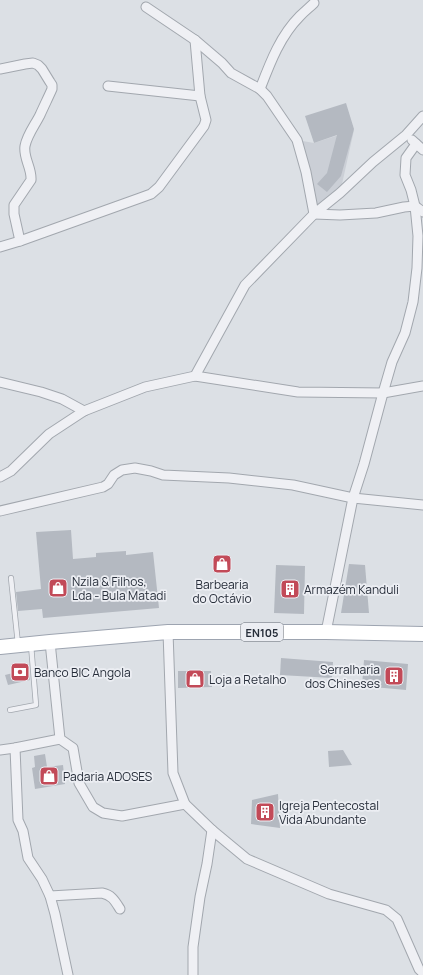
<svg xmlns="http://www.w3.org/2000/svg" width="423" height="975" font-family="Manrope,sans-serif">
	<style>
		.built { fill: #cbcfd6 }
		.building { fill: #b4b9c1 }
		.lines { fill: none; stroke-linecap: round; stroke-linejoin: round }
		.lane-casing { stroke: #a2a7ae; stroke-width: 6 }
		.street-casing { stroke: #a2a7ae; stroke-width: 11 }
		.primary-casing { stroke: #9da4b0; stroke-width: 16 }
		.lane { stroke: #eff0f4; stroke-width: 4.5 }
		.street { stroke: #eff0f4; stroke-width: 9 }
		.primary { stroke: #fff; stroke-width: 14 }
		.labels { text-anchor: middle; dominant-baseline: central; stroke-width: 3.5; stroke-linejoin: round; paint-order: stroke }
		.shield { fill: #eceef3; stroke: #626872; stroke-width: 1 }
		.shield-label { font-size: 11px; font-weight: bold; fill: #272e3a }
		.poi-label { font-size: 12px; fill: #272e3a; stroke: #eceef3; text-anchor: start }
	</style>
	<rect width="100%" height="100%" fill="#dce0e5"/>
	<polygon class="built" points="354,130 340,193 314,214 297,140 314,143"/>
	<g class="building">
		<polygon points="346,103 354,129 341,176 327,192 317,184 327,173 337,135 314,143 305,116"/>
		<polygon points="71,530 73,559 96,557 96,553 126,551 126,555 153,552 159,608 43,618 42,609 18,611 16,592 41,589 36,532"/>
		<polygon points="349,564 365,565 369,613 341,613"/>
		<polygon points="276,565 305,566 304,614 274,613"/>
		<polygon points="281,658 333,662 332,678 280,675"/>
		<polygon points="364,660 408,664 406,690 362,686"/>
		<polygon points="28,665 30,680 8,685 5,675 13,673 12,669"/>
		<polygon points="178,671 211,671 212,687 178,688"/>
		<polygon points="343,750 352,765 329,767 328,751"/>
		<polygon points="45,754 47,767 63,765 65,784 35,789 32,768 35,767 34,756"/>
		<polygon points="278,794 280,828 251,824 252,800"/>
	</g>
	<g class="lines">
		<defs>
			<g id="lane">
				<polyline points="11,578 18,644"/>
				<polyline points="10,710 36,705 31,645"/>
			</g>
			<g id="street">
				<polyline points="146,7 195,40 222,63 231,73 260,89 267,96 297,140 306,172 314,214 340,215 376,213 404,207 415,206 423,212"/>
				<path d="M 0,69 L 25,64 L 33,63 L 38,65 L 42,69 L 50,82 L 52,85 L 52,89 C 48,98 44,106 40,115 C 35,125 27,135 25,146 C 23,158 32,168 31,180 L 14,205 L 14,214 L 20,241"/>
				<polyline points="108,86 200,96"/>
				<path d="M 260,89 C 270,63 280,36 300,16 C 305,11 310,7 314,3"/>
				<polyline points="412,140 423,150"/>
				<polyline points="0,247 20,241 140,198 151,194 159,187 204,126 206,120 200,96 195,40"/>
				<polyline points="195,376 298,392 383,393 423,386"/>
				<polyline points="0,382 41,392 62,399 84,411"/>
				<polyline points="0,477 11,471 49,434 84,411 145,387 195,376 245,285 314,214 340,193 373,162 406,135 423,116"/>
				<polyline points="0,511 103,487 108,484 114,475 122,470 135,468 151,471 163,475 229,478 293,485 353,498 423,505"/>
				<polyline points="168,632 173,773 185,804 212,830 247,859 329,894 386,910 397,919 419,969 423,973"/>
				<polyline points="326,632 353,498 364,464 383,393 392,362 405,333 413,302 417,268 418,236 415,206 411,190 405,175 406,158 416,144"/>
				<polyline points="50,642 60,739 73,748 79,783 93,807 103,813 122,816 185,804"/>
				<polyline points="15,748 18,820 23,831 28,858 42,879 50,896 55,914 68,975"/>
				<polyline points="0,750 15,748 60,739"/>
				<path d="M 50,896 L 102,893 C 112,895 115,901 120,909"/>
				<polyline points="193,975 193,947 200,897 207,864 212,830"/>
			</g>
			<polyline id="primary" points="0,647 50,642 168,632 326,632 423,634"/>
		</defs>
		<use href="#lane" class="lane-casing"/>
		<use href="#street" class="street-casing"/>
		<use href="#primary" class="primary-casing"/>
		<use href="#lane" class="lane"/>
		<use href="#street" class="street"/>
		<use href="#primary" class="primary"/>
	</g>
	<defs>
		<symbol id="shop-square" viewBox="-11 -11 22 22"><rect x="-9" y="-9" width="18" height="18" rx="4" fill="#c24a58" stroke="#eceef3"/><path d="M-5-2.5h2.3a2.7 3.5 0 0 1 5.4 0H5L5.5 6h-11ZM-1.5-2.5h3a1.5 2.3 0 0 0-3 0Z" fill="#fff"/></symbol>
		<symbol id="building-square" viewBox="-11 -11 22 22"><rect x="-9" y="-9" width="18" height="18" rx="4" fill="#c24a58" stroke="#eceef3"/><path d="M-4-6H4V6H1V3H-1V6H-4ZM-2.5-4.3h1.7v1.8h-1.7ZM.8-4.3h1.7v1.8H.8ZM-2.5-1h1.7V.8h-1.7ZM.8-1h1.7V.8H.8Z" fill="#fff"/></symbol>
		<symbol id="bank-square" viewBox="-11 -11 22 22"><rect x="-9" y="-9" width="18" height="18" rx="4" fill="#c24a58" stroke="#eceef3"/><path d="M-6-4H6V4H-6ZM0-2.3a2.3 2.3 0 1 0 0 4.6a2.3 2.3 0 1 0 0-4.6Z" fill="#fff"/></symbol>
	</defs>
	<g fill-rule="evenodd">
		<use href="#shop-square" x="211" y="553" width="22" height="22"/>
		<use href="#shop-square" x="47" y="577" width="22" height="22"/>
		<use href="#building-square" x="279" y="578" width="22" height="22"/>
		<use href="#bank-square" x="9" y="661" width="22" height="22"/>
		<use href="#building-square" x="383" y="665" width="22" height="22"/>
		<use href="#shop-square" x="184" y="668" width="22" height="22"/>
		<use href="#shop-square" x="38" y="765" width="22" height="22"/>
		<use href="#building-square" x="254" y="801" width="22" height="22"/>
	</g>
	<g class="labels">
		<rect class="shield" x="241" y="623" width="42" height="18" rx="3"/>
		<g class="shield-label">
			<text x="262" y="632">EN105</text>
		</g>
		<g class="poi-label">
			<text x="72" y="581">Nzila &amp; Filhos,<tspan x="72" dy="14">Lda - Bula Matadi</tspan></text>
			<text x="222" y="584" text-anchor="middle">Barbearia<tspan x="222" dy="14">do Octávio</tspan></text>
			<text x="304" y="589">Armazém Kanduli</text>
			<text x="380" y="669" text-anchor="end">Serralharia<tspan x="380" dy="14">dos Chineses</tspan></text>
			<text x="34" y="672">Banco BIC Angola</text>
			<text x="209" y="679">Loja a Retalho</text>
			<text x="63" y="776">Padaria ADOSES</text>
			<text x="279" y="805">Igreja Pentecostal<tspan x="279" dy="14">Vida Abundante</tspan></text>
		</g>
	</g>
</svg>
